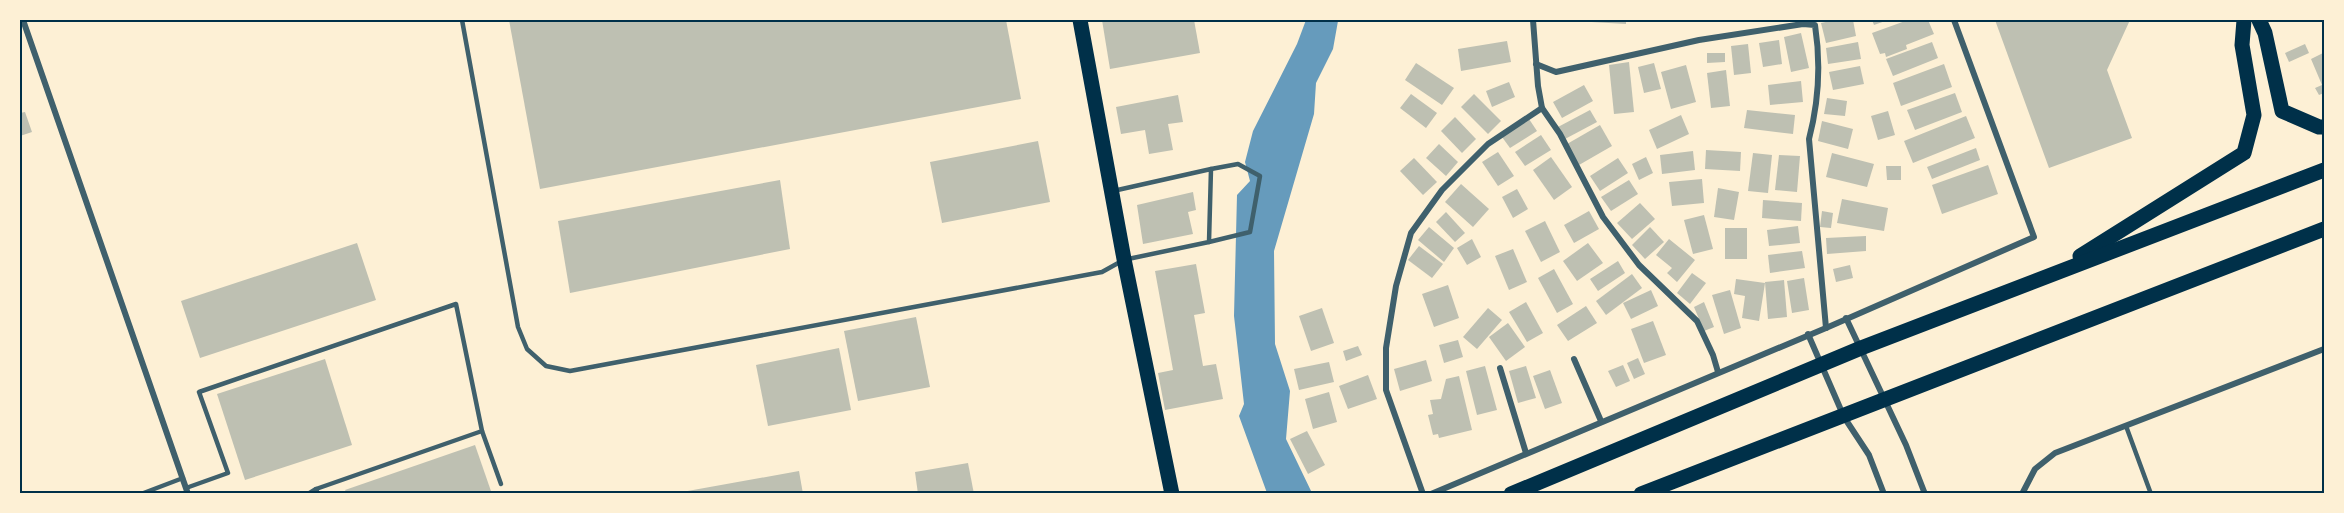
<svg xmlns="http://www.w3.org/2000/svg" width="2344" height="513" font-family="Cabin,sans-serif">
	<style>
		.water { fill: #669bbc }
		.building { fill: #bec0b2 }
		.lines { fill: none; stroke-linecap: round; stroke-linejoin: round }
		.service { stroke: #3f606c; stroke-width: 4.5 }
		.minor { stroke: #3f606c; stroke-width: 6 }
		.primary { stroke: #003049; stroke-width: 15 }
		.trunk { stroke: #003049; stroke-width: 15 }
		.neatline { fill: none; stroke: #003049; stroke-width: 2 }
	</style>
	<rect width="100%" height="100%" fill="#fdf0d5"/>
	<polygon class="water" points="1306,20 1337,20 1338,21 1333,49 1316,83 1314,114 1274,251 1275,344 1290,391 1286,439 1312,493 1267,493 1239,416 1244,404 1234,316 1237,195 1250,181 1245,162 1253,131 1297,44"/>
	<g class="building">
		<polygon points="509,20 1006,20 1021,99 540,189"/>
		<polygon points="1102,20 1194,20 1200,53 1110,69"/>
		<polygon points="1574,20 1626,20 1626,24 1574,21"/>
		<polygon points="1835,20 1853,20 1856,36 1826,43 1821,23"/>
		<polygon points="1872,20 1888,20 1874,25"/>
		<polygon points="1908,20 1928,20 1934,34 1906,45 1907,49 1886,57 1885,53 1880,54 1872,33"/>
		<polygon points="1995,20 2130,20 2107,70 2132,138 2049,168"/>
		<polygon points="1801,33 1809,68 1791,72 1784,37"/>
		<polygon points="1779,40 1782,64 1763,67 1759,43"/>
		<polygon points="1507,41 1511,62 1461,71 1458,49"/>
		<polygon points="1858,42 1861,59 1828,64 1826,48"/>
		<polygon points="1932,42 1938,58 1893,76 1886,59"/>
		<polygon points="1748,44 1751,73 1734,75 1731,46"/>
		<polygon points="2305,44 2309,53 2289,62 2285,53"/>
		<polygon points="1707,53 1725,53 1725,62 1707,63"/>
		<polygon points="2323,53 2324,93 2319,95 2315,88 2322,85 2311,59"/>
		<polygon points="1629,62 1634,112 1614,114 1609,65"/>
		<polygon points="1416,63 1454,88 1442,105 1405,80"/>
		<polygon points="1654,63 1661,89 1644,93 1638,67"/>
		<polygon points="1944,64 1952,87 1901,106 1893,83"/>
		<polygon points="1686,65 1696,102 1671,109 1661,72"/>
		<polygon points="1860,66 1864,84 1833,90 1829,72"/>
		<polygon points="1726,70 1730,106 1711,108 1707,73"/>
		<polygon points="1801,81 1803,102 1770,105 1768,85"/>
		<polygon points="1509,82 1515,97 1492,107 1486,91"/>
		<polygon points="1584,85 1593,101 1562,118 1553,102"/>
		<polygon points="1955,93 1962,112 1915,130 1907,110"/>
		<polygon points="1411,94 1437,113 1426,128 1400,108"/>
		<polygon points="1474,94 1501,121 1488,134 1461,107"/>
		<polygon points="1178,95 1183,122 1168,124 1173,150 1149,154 1145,130 1121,134 1116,107"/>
		<polygon points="1827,98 1847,101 1845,116 1824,114"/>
		<polygon points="1590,110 1597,122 1565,139 1558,127"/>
		<polygon points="1747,110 1795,115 1793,134 1744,128"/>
		<polygon points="1888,111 1895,135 1878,140 1871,116"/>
		<polygon points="25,112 32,132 20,136 20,113"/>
		<polygon points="1681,115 1689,134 1657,149 1649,130"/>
		<polygon points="1966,116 1975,138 1913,163 1904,141"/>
		<polygon points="1455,117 1476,139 1462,153 1441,131"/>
		<polygon points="1529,119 1537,131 1510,148 1502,137"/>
		<polygon points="1822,121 1853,129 1848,149 1818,141"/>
		<polygon points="1600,125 1612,146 1579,165 1567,144"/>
		<polygon points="1541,135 1551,150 1525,166 1515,152"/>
		<polygon points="1038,141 1050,202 942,223 930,162"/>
		<polygon points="1439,144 1458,162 1446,176 1426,158"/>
		<polygon points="1976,148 1980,160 1932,179 1927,167"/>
		<polygon points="1706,150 1741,152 1740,171 1705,169"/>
		<polygon points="1693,151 1695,170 1662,174 1660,155"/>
		<polygon points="1498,152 1514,176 1498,186 1482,162"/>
		<polygon points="1753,153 1772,155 1768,193 1748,191"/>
		<polygon points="1832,153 1874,164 1867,187 1826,177"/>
		<polygon points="1779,155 1800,156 1797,192 1775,190"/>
		<polygon points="1551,157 1572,187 1554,200 1533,170"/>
		<polygon points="1646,157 1653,173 1639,180 1632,164"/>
		<polygon points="1414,158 1437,182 1423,195 1400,171"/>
		<polygon points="1618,158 1628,173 1600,191 1590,176"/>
		<polygon points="1988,165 1998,194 1942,214 1932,185"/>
		<polygon points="1886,166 1901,166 1901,180 1887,180"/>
		<polygon points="1702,179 1704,203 1672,206 1669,182"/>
		<polygon points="780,180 790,249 570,293 558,221"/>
		<polygon points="1629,180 1638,194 1611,211 1601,197"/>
		<polygon points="1461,184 1489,209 1473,227 1445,202"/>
		<polygon points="1718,188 1739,192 1734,220 1714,217"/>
		<polygon points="1517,189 1528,209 1513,218 1502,197"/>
		<polygon points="1193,192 1196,210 1188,212 1193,234 1143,244 1137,205"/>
		<polygon points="1842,199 1888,208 1884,231 1837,223"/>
		<polygon points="1763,200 1802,203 1801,221 1762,218"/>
		<polygon points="1640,203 1655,219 1632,239 1617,223"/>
		<polygon points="1589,211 1599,229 1574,243 1564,225"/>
		<polygon points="1822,211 1833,213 1831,228 1820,227"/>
		<polygon points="1446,212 1465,233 1455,242 1436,222"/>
		<polygon points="1704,215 1713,249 1693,254 1684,220"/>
		<polygon points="1545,221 1560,252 1541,262 1525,231"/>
		<polygon points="1798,226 1800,243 1769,246 1767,230"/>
		<polygon points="1429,227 1454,248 1444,262 1418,240"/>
		<polygon points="1650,227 1664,242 1645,259 1632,245"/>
		<rect x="1725" y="228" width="22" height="31"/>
		<polygon points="1866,236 1866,251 1827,254 1826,238"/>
		<polygon points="1472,239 1481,257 1467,265 1457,248"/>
		<polygon points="1669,239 1695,260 1677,282 1667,273 1672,268 1656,255"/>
		<polygon points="357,243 376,300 200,358 181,301"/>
		<polygon points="1588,243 1603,263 1577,281 1563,261"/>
		<polygon points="1419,246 1443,264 1432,278 1408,260"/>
		<polygon points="1513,249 1527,282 1509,290 1495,256"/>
		<polygon points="1802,251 1805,268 1770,273 1768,255"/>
		<polygon points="1618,261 1625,273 1598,291 1590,279"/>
		<polygon points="1196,264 1205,313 1194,315 1203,366 1216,364 1223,399 1165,410 1158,373 1173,370 1155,271"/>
		<polygon points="1850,265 1853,278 1836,282 1833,269"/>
		<polygon points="1554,269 1573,304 1557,313 1538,278"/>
		<polygon points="1692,273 1706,283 1690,304 1677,293"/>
		<polygon points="1632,274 1642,288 1606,315 1596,301"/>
		<polygon points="1804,278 1809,310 1792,313 1787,281"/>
		<polygon points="1736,279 1765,283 1759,321 1742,318 1745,296 1734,294"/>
		<polygon points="1784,280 1787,317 1768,319 1765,282"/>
		<polygon points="1448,285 1459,318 1434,327 1422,294"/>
		<polygon points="1651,290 1658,306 1631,319 1623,303"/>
		<polygon points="1730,290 1741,328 1724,334 1712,295"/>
		<polygon points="1526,302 1543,333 1527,342 1509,312"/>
		<polygon points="1704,302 1714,327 1704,331 1694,307"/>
		<polygon points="1586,306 1597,323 1568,341 1557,325"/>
		<polygon points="1322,308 1334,343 1311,351 1299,316"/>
		<polygon points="1488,308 1502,320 1477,349 1463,337"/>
		<polygon points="916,317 930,387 858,401 844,331"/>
		<polygon points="1653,321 1666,355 1644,363 1631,329"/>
		<polygon points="1508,323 1525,347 1506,361 1489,337"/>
		<polygon points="1458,340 1463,357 1444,363 1439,345"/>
		<polygon points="1358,346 1362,355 1346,361 1343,351"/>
		<polygon points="839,348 851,410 768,426 756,365"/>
		<polygon points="1638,358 1645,374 1634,379 1627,363"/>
		<polygon points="325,359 352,445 245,480 217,394"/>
		<polygon points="1426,360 1432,381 1400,391 1394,369"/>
		<polygon points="1329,362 1334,382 1299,390 1294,369"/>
		<polygon points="1623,365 1630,381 1616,387 1608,371"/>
		<polygon points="1485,366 1497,410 1477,415 1466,371"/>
		<polygon points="1526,366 1536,398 1518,403 1509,371"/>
		<polygon points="1550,370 1562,403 1545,409 1533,376"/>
		<polygon points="1368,375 1377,399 1348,409 1339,386"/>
		<polygon points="1459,376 1472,430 1439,438 1438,434 1433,435 1428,415 1433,414 1430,400 1441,399 1446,379"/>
		<polygon points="1329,392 1337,422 1313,429 1305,399"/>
		<polygon points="1307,431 1325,465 1308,474 1290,439"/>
		<polygon points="475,445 492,494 347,494 345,490"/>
		<polygon points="968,463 974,494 918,494 915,472"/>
		<polygon points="799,471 803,494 682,494 682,492"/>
	</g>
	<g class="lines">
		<g class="service">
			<polyline points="462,20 518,327 527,349 546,366 570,371 1102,272 1120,262"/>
			<polyline points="1113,191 1211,169 1209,242 1128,259"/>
			<polyline points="1209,242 1250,232 1260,176 1238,164 1211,169"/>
			<polyline points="2126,426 2151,494"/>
			<polyline points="482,431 501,484"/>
			<polyline points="186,488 228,473 199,392 456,304 482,431 316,489"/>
			<polyline points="141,494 183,478"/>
			<polyline points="308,494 316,489 318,494"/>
		</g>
		<g class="minor">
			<polyline points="23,20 188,494"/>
			<polyline points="1533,20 1538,86 1542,108 1560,134 1603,217 1639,265 1697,321 1713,355 1718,372"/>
			<path d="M 1536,64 L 1556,72 L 1699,40 L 1803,24 L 1815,25 C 1821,64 1819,101 1809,139 L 1826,328"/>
			<polyline points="1846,318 1906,445 1925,494"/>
			<polyline points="1808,334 1844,417 1869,455 1884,494"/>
			<polyline points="1574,359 1601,421"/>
			<polyline points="1500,368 1526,453"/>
			<polyline points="1423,494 1386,390 1386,348 1396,286 1411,233 1442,190 1488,144 1542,108"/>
			<polyline points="1431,494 1826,328 2034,237 1954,20"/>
			<polyline points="2022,494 2035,469 2055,453 2324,349"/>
		</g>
		<polyline class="primary" points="1080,20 1124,259 1172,494"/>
		<g class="trunk">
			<polyline points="2259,20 2265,33 2282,111 2319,127 2324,127"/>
			<polyline points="2080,256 2244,153 2254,115 2242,45 2244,20"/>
			<polyline points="1511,494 1861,348 2324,170"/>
			<polyline points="1641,494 2324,229"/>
		</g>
	</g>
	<rect width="2344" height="513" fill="none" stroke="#fdf0d5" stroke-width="42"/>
	<rect x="21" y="21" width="2302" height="471" class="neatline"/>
</svg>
